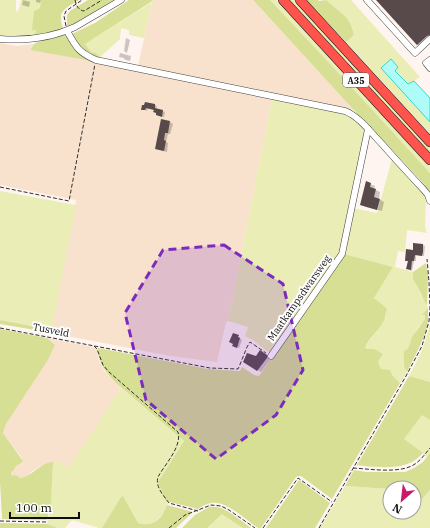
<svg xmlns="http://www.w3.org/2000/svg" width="430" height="528" font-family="'IBM Plex Serif',serif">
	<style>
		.farmland { fill: #f8e2cd }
		.green { fill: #eaedb5 }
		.forest { fill: #d6df93 }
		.water { fill: #affbf7; stroke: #30d8d3 }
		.shadow { fill: #0003 }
		.building { fill: #584a4a }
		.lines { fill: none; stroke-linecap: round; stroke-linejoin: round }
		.minor-casing { stroke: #414141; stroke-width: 7 }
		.highway-casing { stroke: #1f1f1f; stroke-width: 10 }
		.path { stroke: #303030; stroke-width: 1; stroke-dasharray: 4 2; stroke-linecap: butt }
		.minor { stroke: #fff; stroke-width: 6 }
		.highway { stroke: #ff534e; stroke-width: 9 }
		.marked { fill: #7b2cbf; fill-opacity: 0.2; stroke: #7b2cbf; stroke-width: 3; stroke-dasharray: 8 5; stroke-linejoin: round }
		.labels { text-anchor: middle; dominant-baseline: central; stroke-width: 4; stroke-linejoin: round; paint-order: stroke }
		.shield { fill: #fff; stroke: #565656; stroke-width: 1 }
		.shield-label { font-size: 9px; font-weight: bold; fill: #0e0e0e }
		.street-label { font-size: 10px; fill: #0e0e0e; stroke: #fff }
	</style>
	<rect width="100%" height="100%" fill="#fff5f0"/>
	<g class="farmland">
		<polygon points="154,0 253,0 354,110 349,110 138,66 152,2"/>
		<polygon points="0,43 17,46 34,44 30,49 92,61 272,99 228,321 226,322 217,362 171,356 51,333 76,200 0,185"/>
		<polygon points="47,338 98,348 98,355 99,361 105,372 121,388 69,467 40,466 31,472 27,477 20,478 17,476 12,476 11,472 14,469 16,466 21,463 22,458 3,433 6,424 48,360 55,345"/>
	</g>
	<g class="green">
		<polygon points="0,0 16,0 16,12 19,9 21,0 41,0 40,8 32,31 36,30 35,36 20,37 0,36"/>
		<polygon points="270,0 276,0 430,167 430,173 334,68"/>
		<polygon points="286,0 296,0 430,146 430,157"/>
		<polygon points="326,0 351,0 420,77 414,81 408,84 395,70 381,68 430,122 430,134 346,42 354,35 351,25 346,17"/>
		<polygon points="152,2 144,38 129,35 129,30 121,28 120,39 100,57 96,53 91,52 85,44"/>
		<polygon points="272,99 342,113 347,115 366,131 340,253 271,354 253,340 245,336 248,327 228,321"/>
		<polygon points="392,159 415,185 423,194 426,200 425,227 427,233 407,230 405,252 398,251 395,267 413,272 413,279 421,293 425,303 427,305 428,308 422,315 425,315 425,319 417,329 411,340 404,366 407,372 400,383 392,375 381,370 378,362 383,354 371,349 368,349 365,348 368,342 384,322 386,317 384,306 374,298 393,267 344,254 353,208 377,213"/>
		<polygon points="0,191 76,205 51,333 41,331 42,328 0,320"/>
		<path d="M 430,324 L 430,382 L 409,376 C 419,358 425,345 430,324 Z"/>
		<path d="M 121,388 L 184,441 L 158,482 L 168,503 L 167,506 C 160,518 154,528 138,523 L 123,496 L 121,497 L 102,528 L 99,528 L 72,520 L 65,528 L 58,528 L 47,524 L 51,502 L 53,462 L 59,462 L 69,467 Z"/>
		<polygon points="422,414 430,420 430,453 427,457 404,439"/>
		<polygon points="345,486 390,489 390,512 414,512 414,504 423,498 430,490 430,528 320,528"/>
		<polygon points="222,514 225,514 243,528 207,528"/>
	</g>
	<g class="forest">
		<path d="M 41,0 L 79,0 C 73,4 60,9 61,18 C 61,22 62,25 63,28 L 58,31 L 35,36 L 36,30 L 32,31 L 34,11 L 40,8 Z"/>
		<polygon points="88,0 118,0 69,27 67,25 67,15 70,11"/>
		<polygon points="129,0 154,0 85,44 91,52 96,53 100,57 98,58 84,53 72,35 74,33 95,23"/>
		<polygon points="253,0 270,0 334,68 430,173 430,194 424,184 367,123 363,120"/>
		<polygon points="306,0 318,0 319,1 326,0 346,17 351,25 354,35 346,42"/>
		<polygon points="66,34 92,61 30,50 34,44 42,40"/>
		<path d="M 344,254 L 393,267 L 374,298 L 384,306 L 387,309 C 385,313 386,317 384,321 C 379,331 368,338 365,348 L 368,349 L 374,349 L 383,354 L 378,362 L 381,369 L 390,370 L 392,375 L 400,383 L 332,499 L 301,476 L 298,476 L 296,477 L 261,528 L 258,528 C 251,523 245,518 238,513 C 223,503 214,498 198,509 L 166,501 L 158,482 L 184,441 L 117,384 C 107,374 97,363 98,348 L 208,369 L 238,371 L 240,371 L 242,367 L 254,375 L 259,376 Z"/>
		<polygon points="426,263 428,276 427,305 425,303 421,293 413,279 413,272"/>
		<path d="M 428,308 C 428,312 428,317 428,321 C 425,339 415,355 407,372 L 404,366 C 405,361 403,356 404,351 L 408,349 L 412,337 L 425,319 L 425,315 L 422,315 Z"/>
		<polygon points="0,320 42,328 41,331 0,324"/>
		<path d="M 0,329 L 47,338 L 55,345 L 48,360 L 6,424 L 3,433 L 23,461 L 21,463 L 16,466 L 14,470 L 11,472 L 12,476 L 16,475 L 20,478 C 32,477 39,463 53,462 L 51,503 L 47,520 L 2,519 L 0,481 Z"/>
		<path d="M 409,376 L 430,382 L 430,420 L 422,415 L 404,439 L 423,453 C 418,458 413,462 407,464 C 395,469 370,467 357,465 Z"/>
		<polygon points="430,453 430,490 423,498 414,504 414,488 390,488 390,489 345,486 354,470 366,472 405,472 414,468 423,462"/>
		<polygon points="299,480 330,503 315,528 266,528"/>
		<path d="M 123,496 L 138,523 C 154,528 162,518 167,505 L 193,512 L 176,528 L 102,528 L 121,497 Z"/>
		<path d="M 209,507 C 225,505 238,519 251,528 L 243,528 L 222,514 L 207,528 L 182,528 L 195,515 Z"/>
		<polygon points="0,523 47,524 58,528 0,528"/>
	</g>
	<polygon class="water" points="391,59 398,67 395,71 408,84 414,81 430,98 430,122 381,68"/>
	<g class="shadow">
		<polygon points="23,0 30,2 29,7 22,5"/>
		<polygon points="36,0 41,0 40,3 36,2"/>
		<polygon points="377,0 430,0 430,37 420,46 417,45"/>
		<polygon points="126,38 130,40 127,53 124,51"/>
		<polygon points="120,53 131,56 130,61 126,60 124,59 124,58 119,57"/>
		<polygon points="146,103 155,105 157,106 156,109 165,112 164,117 157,115 157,113 155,110 148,108 147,111 143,109"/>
		<polygon points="162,120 170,122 173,124 170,134 168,134 166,142 168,143 167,152 159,150 157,149"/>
		<polygon points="367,183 375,186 374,189 380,192 379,199 384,202 382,211 366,207 362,205"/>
		<polygon points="414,244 423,245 425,246 424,256 416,255 416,261 414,261 412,271 407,269 408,261 406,260 414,251"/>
		<polygon points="238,336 242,340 239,348 235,346"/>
		<polygon points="264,353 270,357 270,360 261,372 244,362 256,357"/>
	</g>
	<g class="building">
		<polygon points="376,0 430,0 430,35 427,36 417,45"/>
		<polygon points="145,102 155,104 155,108 163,110 162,117 156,115 156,113 153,112 154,110 146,108 145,110 141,110 142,105 144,105"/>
		<polygon points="161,119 170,121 168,133 165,133 164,140 166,141 164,151 155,149"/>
		<polygon points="366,181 371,183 370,187 376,189 374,197 380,199 377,210 360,205"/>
		<polygon points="413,243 423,244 423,252 422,256 415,255 414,261 412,261 411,270 406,269 408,261 405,261 406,249 413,250"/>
		<polygon points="233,333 239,335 238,337 240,338 237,348 232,346 233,344 229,342"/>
		<polygon points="260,350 267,355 267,358 257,371 243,362 247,353 256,356"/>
	</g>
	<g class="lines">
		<defs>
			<g id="minor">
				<polyline points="367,0 415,53 430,39"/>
				<path d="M 67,31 C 76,47 78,52 96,60 L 345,111 C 360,117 371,133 382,144 C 396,160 410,175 424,190 L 428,195 L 430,201"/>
				<path d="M 0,39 C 26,41 51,38 75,27 L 121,0"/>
				<polyline points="430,60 426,63 430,68"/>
				<polyline points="271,356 342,254 368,129"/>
			</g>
			<g id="highway">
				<polyline points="283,0 430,160"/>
				<polyline points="300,0 430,142"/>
			</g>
		</defs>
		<use href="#minor" class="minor-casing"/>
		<use href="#highway" class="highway-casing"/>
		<g class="path">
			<path d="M 75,0 C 76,5 78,10 84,11 L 102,0"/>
			<polyline points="66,26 64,16 66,11 82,0"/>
			<polyline points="0,187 69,201 95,64"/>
			<polyline points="0,328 210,368 238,369 239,367 247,347 250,342 266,353"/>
			<path d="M 94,346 L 97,349 L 103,365 L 109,372 L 178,432 C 182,447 165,464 158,477 C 155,487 164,496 169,503 L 198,511"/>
			<path d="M 353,468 C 370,469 401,474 415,464 C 421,460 425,454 430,448"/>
			<polyline points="0,521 46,522"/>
			<polyline points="169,528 185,515 211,505 221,506 229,510 255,528"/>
			<polyline points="263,528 298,478 332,502"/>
			<polyline points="319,528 406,376 422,346 429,321 430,308 429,282 427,259"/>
		</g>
		<use href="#minor" class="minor"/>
		<use href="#highway" class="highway"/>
	</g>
	<path class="marked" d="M 224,245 L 283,284 L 303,370 L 276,415 L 216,459 L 146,400 L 125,313 L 163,250 Z"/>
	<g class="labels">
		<rect class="shield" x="343" y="73" width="26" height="14" rx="3"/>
		<g class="shield-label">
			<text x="356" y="80">A35</text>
		</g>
		<g class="street-label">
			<text transform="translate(299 298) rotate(-55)">Maatkampsdwarsweg</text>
			<text transform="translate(51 330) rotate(11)">Tusveld</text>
		</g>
	</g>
	<g transform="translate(402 500) rotate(208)"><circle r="19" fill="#ffffff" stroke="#9f9f9f"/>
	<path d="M0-3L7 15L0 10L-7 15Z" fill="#ca1a6e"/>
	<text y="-6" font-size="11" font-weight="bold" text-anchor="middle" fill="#0e0e0e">N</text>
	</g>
	<path d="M10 512v6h69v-6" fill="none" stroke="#0e0e0e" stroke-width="2"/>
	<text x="16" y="512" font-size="12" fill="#0e0e0e" stroke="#ffffff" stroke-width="3" paint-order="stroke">100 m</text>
</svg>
